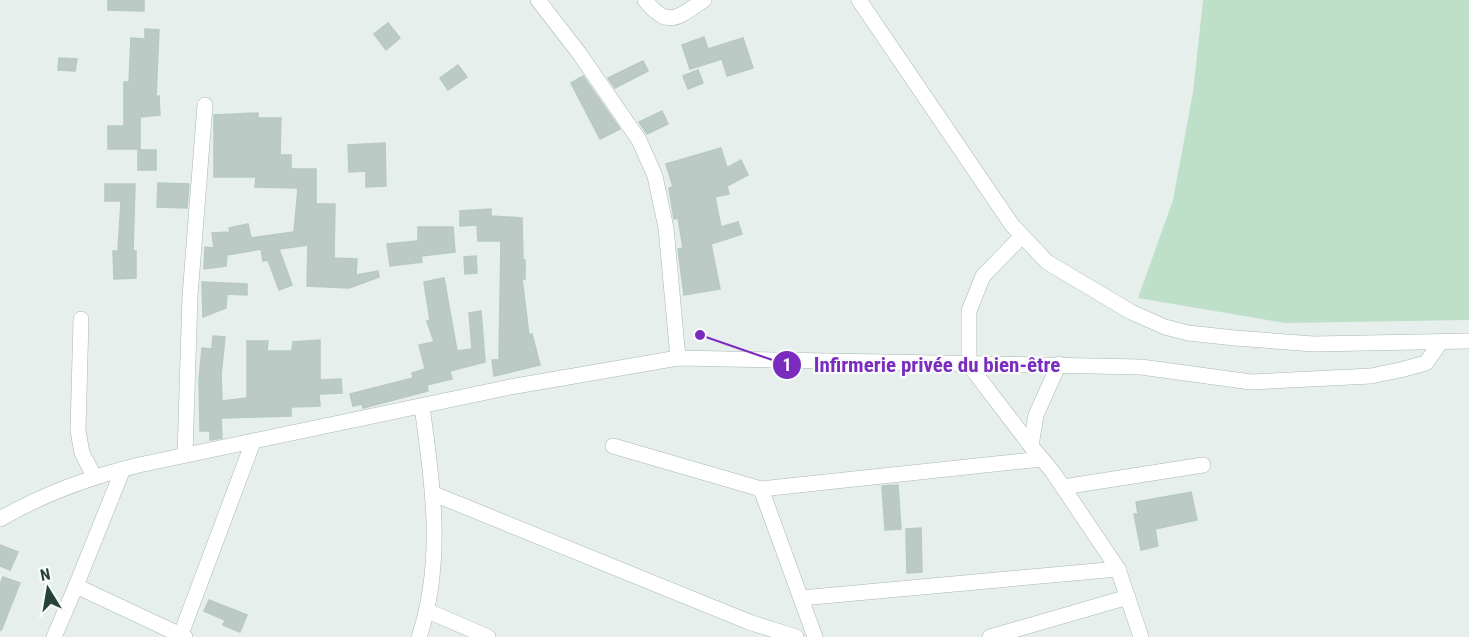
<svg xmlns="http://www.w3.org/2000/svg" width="1469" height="637" font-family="'Roboto Condensed',sans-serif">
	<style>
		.green { fill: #bfe0c8 }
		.building { fill: #bbcac4; stroke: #b8c9c2; stroke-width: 1.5 }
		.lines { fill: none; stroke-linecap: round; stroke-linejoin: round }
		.minor-casing { stroke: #a8b8b2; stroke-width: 16 }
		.minor { stroke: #fff; stroke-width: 15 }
		.leader { fill: none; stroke: #7b2cbf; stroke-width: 2 }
		.callout-dot { fill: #7b2cbf; stroke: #f7fbf9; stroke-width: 2 }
		.mark-label { font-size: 18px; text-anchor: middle; font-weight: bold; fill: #fff }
		.callout-label { font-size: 21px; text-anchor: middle; font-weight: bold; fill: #7b2cbf; stroke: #f7fbf9; stroke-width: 4.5; stroke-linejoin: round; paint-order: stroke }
	</style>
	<rect width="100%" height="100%" fill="#e6efeb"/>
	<polygon class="green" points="1203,0 1469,0 1469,320 1285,323 1138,298 1173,200 1193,92"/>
	<g class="building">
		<polygon points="108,0 144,0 144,11 108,10"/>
		<polygon points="388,23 400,38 386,50 374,34"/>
		<polygon points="145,29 159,30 156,97 159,96 160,115 140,117 140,149 108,149 108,126 124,126 124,82 129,82 131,38 145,39"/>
		<polygon points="704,37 708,49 743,38 753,68 727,76 722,59 690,69 682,45"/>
		<polygon points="59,58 77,59 75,71 58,70"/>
		<polygon points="643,61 648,71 615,88 608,78"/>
		<polygon points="458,65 467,77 448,90 440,78"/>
		<polygon points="698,70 703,83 688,89 683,76"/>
		<polygon points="583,76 620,129 600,139 571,83"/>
		<polygon points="662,111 668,124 647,134 639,122"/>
		<polygon points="258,113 258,118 281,118 280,155 291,155 291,169 316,169 316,204 335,204 334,258 357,259 356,275 378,271 379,277 349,288 307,286 308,245 279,249 292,285 279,290 268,260 263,261 261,249 227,255 226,266 204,269 205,247 214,248 212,233 230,232 229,228 248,224 251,238 294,232 298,188 255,187 256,177 214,177 214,115"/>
		<polygon points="385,143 386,186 366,187 366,171 349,172 348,145"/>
		<polygon points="721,148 727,168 741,160 748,175 727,186 729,194 715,197 721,227 738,222 742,234 711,244 720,289 684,295 678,249 683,248 678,218 674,219 669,188 673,187 666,164"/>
		<rect x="138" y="150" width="18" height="20"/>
		<polygon points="158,183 189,184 187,208 157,207"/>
		<polygon points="105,184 135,184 133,251 136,251 136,278 114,279 113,251 118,251 121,201 105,201"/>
		<polygon points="491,209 491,216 522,218 523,260 525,260 525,279 522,279 529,335 532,334 540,365 494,376 492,360 499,360 501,241 478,241 477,225 460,226 460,211"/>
		<polygon points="418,227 453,227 455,252 421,256 422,262 390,266 387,244 418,241"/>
		<polygon points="476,256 477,273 465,274 464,257"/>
		<polygon points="444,278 457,351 472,349 469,313 481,311 485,362 450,371 452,379 427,385 428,391 363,408 362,404 353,406 350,394 413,378 412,373 425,369 419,345 434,342 427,321 430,320 424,282"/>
		<polygon points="202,282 247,284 247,295 227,294 226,308 203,317"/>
		<polygon points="213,336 225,337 221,375 222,401 247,398 247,341 268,341 267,351 292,351 293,342 320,340 320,380 341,379 342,393 319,394 320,406 291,407 291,416 221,418 222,438 210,440 210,431 200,431 199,380 202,348 212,349"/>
		<polygon points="898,485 901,529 885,530 882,486"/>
		<polygon points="1191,492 1197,520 1155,529 1158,546 1141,550 1134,514 1138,514 1136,502"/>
		<polygon points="921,528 922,572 907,573 906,529"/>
		<polygon points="0,545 18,552 10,570 0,566"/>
		<polygon points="3,577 20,583 1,631 0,584"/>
		<polygon points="209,600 247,615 240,632 223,625 225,620 204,611"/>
	</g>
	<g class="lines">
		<defs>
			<g id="minor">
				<polyline points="538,0 579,53 639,140 655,176 666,228 678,358"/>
				<path d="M 645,0 C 668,29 677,18 704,0"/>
				<polyline points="859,0 1012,225 1047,262 1131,312 1165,327 1188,333 1235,338 1314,344 1469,341"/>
				<polyline points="1022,236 983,276 969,311 969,365 1031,446"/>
				<polyline points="81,319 78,431 82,453 94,476"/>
				<polyline points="1059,364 1036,415 1031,446 1052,471 1118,569 1141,637"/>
				<polyline points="613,446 761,489"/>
				<polyline points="185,455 190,296 205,105"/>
				<polyline points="123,469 76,586 185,637"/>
				<polyline points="1063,487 1203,465"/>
				<polyline points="434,494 749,622 796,637"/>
				<path d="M 0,519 C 43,494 90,477 139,465 L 510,387 L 678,358 L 1141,367 L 1251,382 L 1371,376 L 1400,370 L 1426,363 L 1440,343"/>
				<polyline points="801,598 1118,569"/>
				<polyline points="428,611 488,637"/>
				<polyline points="54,637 76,586"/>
				<polyline points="180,637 253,442"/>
				<path d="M 419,637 C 444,563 433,483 422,407"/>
				<polyline points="815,637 761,489 1042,459"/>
				<polyline points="990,637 1128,597"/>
			</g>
		</defs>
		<use href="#minor" class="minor-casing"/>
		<use href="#minor" class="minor"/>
	</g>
	<path class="leader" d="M700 335L787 365"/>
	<g class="callout-dot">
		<circle cx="700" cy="335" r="6"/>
		<circle cx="787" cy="365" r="15"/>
	</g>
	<g class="mark-label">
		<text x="787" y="371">1</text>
	</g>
	<g class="callout-label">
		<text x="937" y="372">Infirmerie privée du bien-être</text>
	</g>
	<g transform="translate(48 589) rotate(349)" stroke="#f7fbf9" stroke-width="4.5" paint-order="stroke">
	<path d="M0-4.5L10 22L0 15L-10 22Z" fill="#24423a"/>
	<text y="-9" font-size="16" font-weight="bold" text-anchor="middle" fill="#24423a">N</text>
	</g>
</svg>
